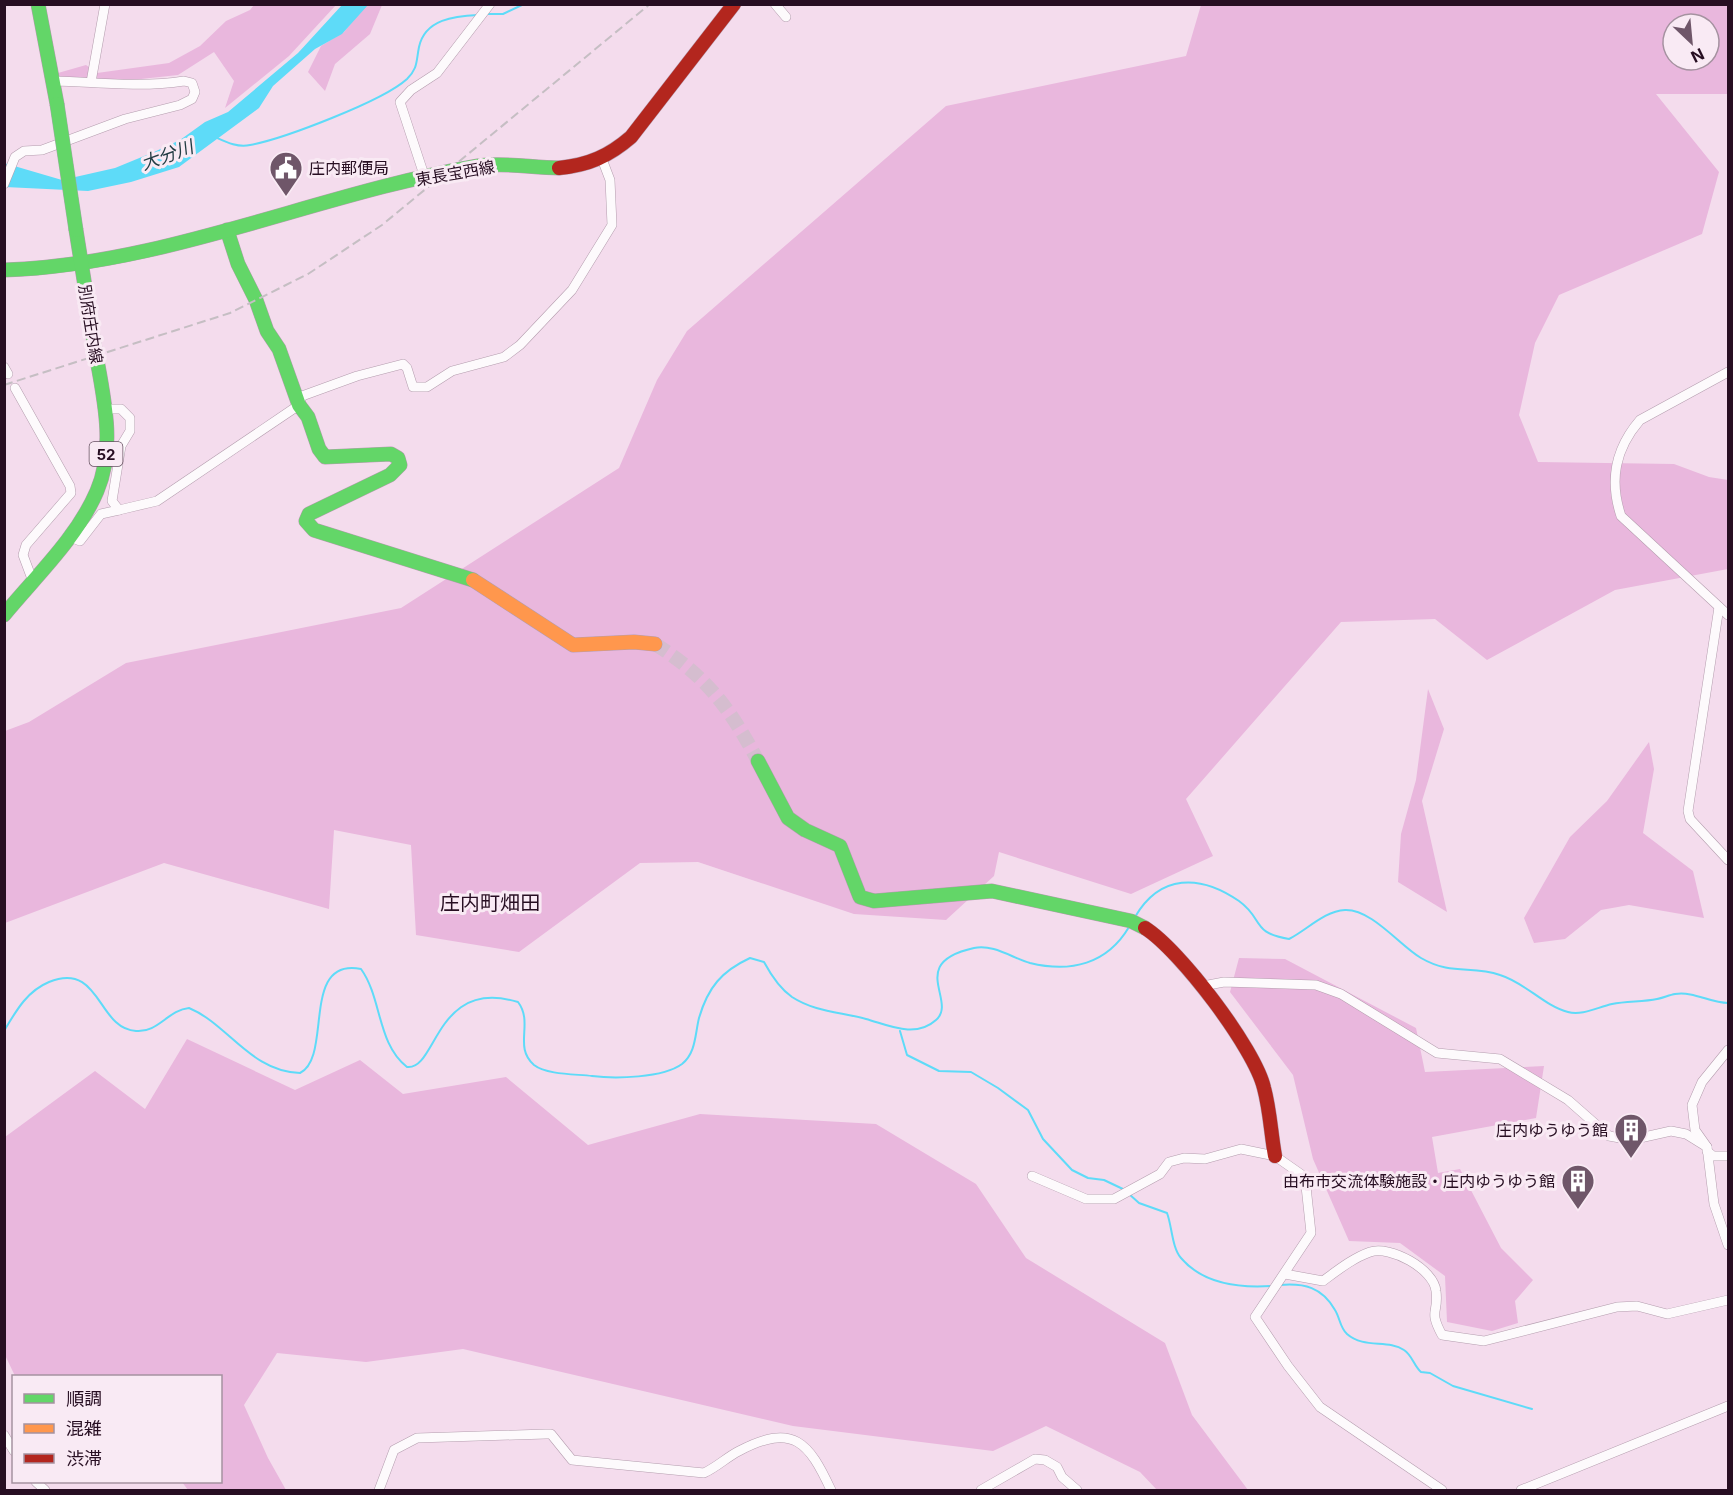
<svg xmlns="http://www.w3.org/2000/svg" width="1733" height="1495" font-family="Inter,'Noto Sans JP',sans-serif">
	<style>
		.green { fill: #e9b7dd; fill-rule: evenodd }
		.water { fill: #5edbf8 }
		.lines { fill: none; stroke-linecap: round; stroke-linejoin: round }
		.stream { stroke: #5edbf8; stroke-width: 2 }
		.secondary-tunnel { stroke: #d5bdcf; stroke-width: 14; stroke-dasharray: 14 7; stroke-linecap: butt }
		.street-casing { stroke: #b49dae; stroke-width: 10 }
		.fast-casing { stroke: #b49dae; stroke-width: 15 }
		.slow-casing { stroke: #b49dae; stroke-width: 15 }
		.jam-casing { stroke: #b49dae; stroke-width: 15 }
		.street { stroke: #fdfafc; stroke-width: 9 }
		.fast { stroke: #63d668; stroke-width: 14 }
		.slow { stroke: #ff974d; stroke-width: 14 }
		.jam { stroke: #b3261e; stroke-width: 14 }
		.rail { stroke: #c5bec3; stroke-width: 2; stroke-dasharray: 9 4.5; stroke-linecap: butt }
		.fast-bridge-casing { stroke: #a3a9a8; stroke-width: 15; stroke-linecap: butt }
		.fast-bridge { stroke: #63d668; stroke-width: 14 }
		.labels { text-anchor: middle; dominant-baseline: central; stroke-width: 6; stroke-linejoin: round; paint-order: stroke }
		.shield { fill: #f9eaf4; stroke: #665061; stroke-width: 1.5 }
		.shield-label { font-size: 15px; font-weight: bold; fill: #270e22 }
		.poi-label { font-size: 16px; fill: #270e22; stroke: #f9eaf4; text-anchor: end }
		.street-label { font-size: 16px; fill: #270e22; stroke: #f9eaf4 }
		.water-label { font-size: 18px; font-style: italic; fill: #233d44; stroke: #f9eaf4 }
		.quarter-label { font-size: 20px; fill: #270e22; stroke: #f9eaf4 }
	</style>
	<rect width="100%" height="100%" fill="#f4dced"/>
	<g class="green">
		<polygon points="254,5 336,5 289,56 225,108 234,81 214,52 178,75 95,84 59,79 58,73 86,65 97,73 169,63 200,46 226,21 250,10"/>
		<polygon points="366,5 382,5 370,34 335,64 325,91 308,72 321,46 344,32"/>
		<path d="M 1201,5 L 1728,5 L 1728,94 L 1656,94 L 1719,172 L 1702,234 L 1559,295 L 1535,343 L 1519,415 L 1538,462 L 1674,464 L 1709,477 L 1728,480 L 1728,569 L 1615,590 L 1487,660 L 1435,619 L 1341,622 L 1186,799 L 1213,856 L 1131,894 L 999,852 L 994,876 L 946,920 L 854,914 L 698,862 L 640,863 L 519,952 L 416,935 L 411,845 L 334,830 L 329,909 L 164,863 L 5,923 L 5,731 L 29,722 L 126,663 L 401,608 L 619,468 L 657,380 L 687,331 L 946,106 L 1186,56 ZM 1673,24 L 1709,24 L 1709,60 L 1673,60 Z"/>
		<polygon points="1428,689 1444,729 1422,801 1447,912 1398,882 1401,834 1416,780"/>
		<polygon points="1649,742 1654,769 1643,833 1693,871 1704,918 1629,905 1601,910 1565,939 1534,943 1524,918 1570,837 1607,801"/>
		<polygon points="1239,958 1285,959 1416,1028 1425,1072 1544,1066 1536,1118 1432,1137 1438,1173 1460,1169 1501,1248 1533,1280 1515,1301 1518,1323 1492,1331 1447,1322 1445,1276 1400,1243 1349,1241 1313,1159 1293,1075 1230,992"/>
		<polygon points="187,1039 295,1090 360,1060 403,1094 506,1077 588,1145 700,1114 876,1124 976,1184 1026,1258 1165,1343 1192,1415 1248,1490 1157,1490 1140,1472 1046,1426 993,1451 793,1426 463,1349 366,1362 277,1353 244,1405 268,1458 286,1490 188,1490 182,1482 220,1482 220,1376 15,1376 4,1353 5,1137 95,1071 145,1109"/>
	</g>
	<polygon class="water" points="342,5 368,5 342,34 315,49 273,86 259,108 179,167 131,182 88,191 5,187 4,163 62,180 115,168 154,152 180,140 205,122 228,112 298,53"/>
	<g class="lines">
		<g class="stream">
			<polyline points="487,14 503,14 524,4"/>
			<path d="M 215,137 C 226,142 238,148 250,145 C 283,139 383,101 407,79 C 418,68 416,62 419,47 C 425,19 455,16 478,15"/>
			<path d="M 1135,917 C 1160,874 1200,874 1239,901 C 1264,919 1251,933 1289,939 C 1307,930 1324,911 1345,910 C 1372,909 1400,946 1421,958 C 1452,976 1471,965 1500,975 C 1526,983 1544,1006 1568,1012 C 1582,1016 1598,1007 1612,1004 C 1627,1001 1643,1002 1657,999 C 1663,998 1669,995 1675,994 C 1694,991 1710,1003 1728,1003"/>
			<path d="M 4,1031 C 16,1011 27,991 49,982 C 101,961 97,1029 136,1031 C 158,1033 168,1010 189,1008 C 228,1024 251,1072 300,1073 C 333,1057 300,957 361,969 C 382,998 377,1044 407,1067 C 437,1071 435,977 518,1002 C 534,1023 513,1047 534,1065 C 547,1075 576,1074 592,1076 C 615,1079 663,1078 682,1064 C 696,1053 695,1034 699,1018 C 708,987 722,971 750,958 L 764,962 C 771,975 779,988 792,997 C 815,1012 841,1012 866,1019 C 888,1025 915,1039 936,1020 C 958,1001 906,963 974,948 C 994,944 1012,958 1030,963 C 1071,973 1107,964 1129,927"/>
			<polyline points="900,1031 907,1055 939,1071 971,1072 998,1088 1028,1110 1043,1139 1072,1170 1088,1178 1104,1180 1125,1190"/>
			<path d="M 1129,1194 L 1139,1203 L 1167,1213 C 1172,1226 1172,1248 1181,1258 C 1203,1284 1240,1288 1271,1286"/>
			<path d="M 1280,1285 C 1304,1283 1322,1287 1335,1310 C 1340,1318 1340,1328 1347,1334 C 1364,1349 1388,1339 1404,1350 C 1412,1355 1414,1366 1421,1372 L 1430,1373 L 1453,1386 L 1532,1409"/>
		</g>
		<path class="secondary-tunnel" d="M 655,644 C 707,677 729,707 758,761"/>
		<defs>
			<g id="street">
				<polyline points="775,4 786,17"/>
				<polyline points="91,82 105,4"/>
				<polyline points="425,178 400,102 411,90 437,73 490,4"/>
				<path d="M 4,184 L 15,157 L 24,151 L 42,150 L 125,119 L 180,105 L 192,99 L 195,92 L 192,83 L 184,81 C 140,88 98,82 54,81"/>
				<polyline points="4,367 8,374"/>
				<path d="M 1728,372 L 1640,420 C 1615,449 1609,480 1621,516 L 1728,615"/>
				<polyline points="15,388 70,486 71,493 26,545 23,555 32,579"/>
				<polyline points="104,409 121,409 130,418 130,431 121,446 112,501 119,510 157,501 299,405 302,396 357,376 403,364 407,368 413,387 427,387 452,371 504,357 520,345 572,290 612,225 610,180 602,159"/>
				<polyline points="68,536 80,541 101,514 119,510"/>
				<polyline points="1719,607 1688,811 1690,819 1728,860"/>
				<polyline points="1203,986 1224,982 1316,985 1341,994 1437,1053 1500,1059 1568,1100 1609,1136 1631,1140 1671,1131 1686,1134 1707,1147"/>
				<polyline points="1728,1050 1702,1082 1692,1105 1695,1130 1707,1147 1714,1204 1728,1245"/>
				<polyline points="1707,1151 1713,1156 1728,1156"/>
				<polyline points="1032,1176 1086,1199 1114,1199 1160,1174 1169,1162 1184,1158 1205,1159 1241,1149 1275,1156 1305,1177 1311,1233 1255,1317 1288,1366 1320,1407 1442,1490"/>
				<path d="M 1285,1274 L 1323,1281 C 1338,1270 1353,1258 1370,1252 C 1390,1245 1434,1269 1436,1291 C 1439,1314 1428,1309 1442,1335 L 1484,1341 L 1617,1307 L 1637,1306 L 1667,1314 L 1728,1300"/>
				<polyline points="4,1435 14,1451"/>
				<polyline points="36,1482 45,1490"/>
				<path d="M 379,1490 L 394,1450 L 417,1438 L 546,1434 L 551,1434 L 572,1460 L 704,1473 C 717,1467 727,1457 739,1451 C 794,1422 809,1443 831,1490"/>
				<polyline points="981,1490 1035,1459 1045,1460 1057,1467 1062,1477 1077,1490"/>
				<polyline points="1521,1490 1728,1406"/>
			</g>
			<g id="fast">
				<polyline points="38,4 57,104"/>
				<polyline points="227,230 238,264 256,300 267,331 279,349 299,405 308,417 319,449 325,457 391,454 398,458 400,465 390,475 309,514 306,521 314,530 473,580"/>
				<path d="M 4,270 C 165,265 319,193 478,166 C 504,162 533,168 559,168"/>
				<path d="M 4,615 C 36,576 77,538 97,491 C 117,444 102,391 94,343 C 88,305 82,268 76,230"/>
				<polyline points="758,761 788,818 805,830 840,846 860,897 874,901 992,891 1131,921 1145,928"/>
			</g>
			<polyline id="slow" points="473,580 573,645 634,642 655,644"/>
			<g id="jam">
				<path d="M 559,168 C 589,165 609,156 631,137 L 734,4"/>
				<path d="M 1145,928 C 1180,950 1255,1049 1264,1088 C 1270,1110 1271,1134 1275,1156"/>
			</g>
		</defs>
		<use href="#street" class="street-casing"/>
		<use href="#fast" class="fast-casing"/>
		<use href="#slow" class="slow-casing"/>
		<use href="#jam" class="jam-casing"/>
		<use href="#street" class="street"/>
		<use href="#fast" class="fast"/>
		<use href="#slow" class="slow"/>
		<use href="#jam" class="jam"/>
		<polyline class="rail" points="4,385 230,313 308,274 382,225 650,4"/>
		<defs>
			<polyline id="fast-bridge" points="57,104 76,230"/>
		</defs>
		<use href="#fast-bridge" class="fast-bridge-casing"/>
		<use href="#fast-bridge" class="fast-bridge"/>
	</g>
	<defs>
		<symbol id="civic-pin" viewBox="-11 -11 22 30"><path d="M0 17L-7.5 6A9.5 9.5 0 1 1 7.5 6Z" fill="#6f5669" stroke="#f9eaf4"/><path d="M-.6-6.5H3V-4.5H.6V-3L4-1V1h2V6H-6V1h2V-1L-.6-3ZM-1.2 2.5V6h2.4V2.5Z" fill="#fff"/></symbol>
		<symbol id="building-pin" viewBox="-11 -11 22 30"><path d="M0 17L-7.5 6A9.5 9.5 0 1 1 7.5 6Z" fill="#6f5669" stroke="#f9eaf4"/><path d="M-4-6H4V6H1V3H-1V6H-4ZM-2.5-4.3h1.7v1.8h-1.7ZM.8-4.3h1.7v1.8H.8ZM-2.5-1h1.7V.8h-1.7ZM.8-1h1.7V.8H.8Z" fill="#fff"/></symbol>
	</defs>
	<g fill-rule="evenodd">
		<use href="#civic-pin" x="267" y="149" width="38" height="52"/>
		<use href="#building-pin" x="1612" y="1111" width="38" height="52"/>
		<use href="#building-pin" x="1559" y="1162" width="38" height="52"/>
	</g>
	<g class="labels">
		<rect class="shield" x="89.5" y="442" width="33" height="24" rx="4.5"/>
		<g class="shield-label">
			<text x="106" y="454">52</text>
		</g>
		<g class="poi-label">
			<text x="309" y="168" text-anchor="start">庄内郵便局</text>
			<text x="1608" y="1130">庄内ゆうゆう館</text>
			<text x="1555" y="1181">由布市交流体験施設・庄内ゆうゆう館</text>
		</g>
		<g class="street-label">
			<text transform="translate(455 173) rotate(-10)">東長宝西線</text>
			<text transform="translate(91 324) rotate(81)">別府庄内線</text>
		</g>
		<g class="water-label">
			<text transform="translate(167 155) rotate(-20)">大分川</text>
		</g>
		<g class="quarter-label">
			<text x="490" y="903">庄内町畑田</text>
		</g>
	</g>
	<rect width="1733" height="1495" fill="none" stroke="#270e22" stroke-width="12"/>
	<rect x="12" y="1375" width="210" height="108" fill="#f9eaf4" stroke="#a592a0" stroke-width="1.5"/>
	<rect x="24" y="1394" width="30" height="9" fill="#63d668" stroke="#a592a0" stroke-width="1.5"/>
	<text x="66" y="1405" font-size="18" fill="#270e22">順調</text>
	<rect x="24" y="1424" width="30" height="9" fill="#ff974d" stroke="#a592a0" stroke-width="1.5"/>
	<text x="66" y="1435" font-size="18" fill="#270e22">混雑</text>
	<rect x="24" y="1454" width="30" height="9" fill="#b3261e" stroke="#a592a0" stroke-width="1.5"/>
	<text x="66" y="1465" font-size="18" fill="#270e22">渋滞</text>
	<g transform="translate(1691 42) rotate(154)"><circle r="28" fill="#f9eaf4" stroke="#a592a0" stroke-width="1.5"/>
	<path d="M0-4.5L10 22L0 15L-10 22Z" fill="#6f5669"/>
	<text y="-9" font-size="16" font-weight="bold" text-anchor="middle" fill="#270e22">N</text>
	</g>
</svg>
